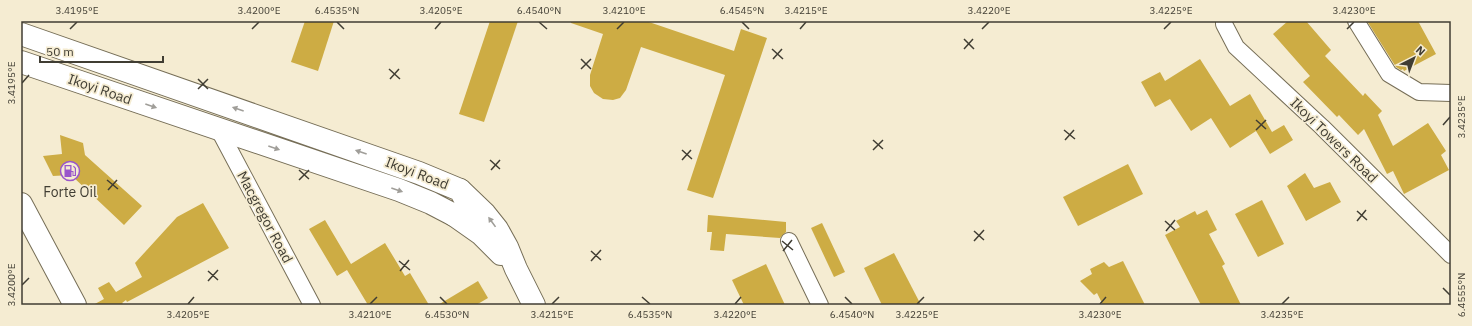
<svg xmlns="http://www.w3.org/2000/svg" width="1472" height="326" font-family="'IBM Plex Sans',sans-serif">
	<style>
		.building { fill: #cdac44 }
		.lines { fill: none; stroke-linecap: round; stroke-linejoin: round }
		.minor-casing { stroke: #766e57; stroke-width: 18 }
		.secondary-casing { stroke: #766e57; stroke-width: 24 }
		.minor { stroke: #fff; stroke-width: 16 }
		.secondary { stroke: #fff; stroke-width: 22 }
		.oneway { fill: #a09e99 }
		.ticks { fill: none; stroke: #403d33; stroke-width: 1.5 }
		.labels { text-anchor: middle; dominant-baseline: central; stroke-width: 3.5; stroke-linejoin: round; paint-order: stroke }
		.street-label { font-size: 14px; fill: #403d33; stroke: #f5ecd2 }
		.poi-label { font-size: 14px; fill: #403d33; stroke: #f5ecd2 }
		.neatline { fill: none; stroke: #403d33; stroke-width: 1.5 }
		.ticks-label { font-size: 10px; text-anchor: middle; fill: #403d33 }
	</style>
	<rect width="100%" height="100%" fill="#f5ecd2"/>
	<g class="building">
		<polygon points="305,21 334,21 318,71 291,62"/>
		<polygon points="490,21 518,21 484,122 459,114"/>
		<polygon points="571,21 646,21 734,51 741,29 767,38 713,198 687,190 725,75 641,47 626,90 620,98 613,100 603,99 594,93 590,86 590,75 603,34 571,23"/>
		<polygon points="1288,21 1306,21 1331,50 1325,56 1363,96 1365,93 1382,111 1378,115 1393,146 1428,123 1446,151 1441,155 1449,170 1404,194 1393,171 1387,174 1364,129 1358,135 1339,115 1337,117 1303,82 1310,76 1273,34"/>
		<polygon points="1367,21 1418,21 1436,54 1404,71 1403,69 1401,70 1396,67"/>
		<polygon points="1200,59 1230,106 1250,94 1272,132 1284,125 1293,140 1270,154 1256,131 1230,148 1211,118 1191,131 1170,99 1155,107 1141,82 1160,72 1165,81"/>
		<polygon points="60,135 83,143 85,155 142,206 124,225 71,175 53,176 43,156 62,154"/>
		<polygon points="1128,164 1143,194 1078,226 1063,197"/>
		<polygon points="1305,173 1314,188 1330,182 1341,202 1306,221 1287,186"/>
		<polygon points="1262,200 1284,244 1258,257 1235,214"/>
		<polygon points="203,203 229,248 127,302 126,300 122,303 124,305 93,305 104,299 98,288 109,282 116,292 142,277 135,263 177,217"/>
		<polygon points="1207,210 1217,230 1209,234 1225,264 1222,266 1241,305 1201,305 1165,235 1180,227 1176,221 1195,211 1197,215"/>
		<polygon points="708,215 786,222 786,232 780,238 726,234 724,251 710,250 712,232 707,232"/>
		<polygon points="325,220 351,264 385,243 405,276 410,273 429,305 368,305 347,270 337,276 309,229"/>
		<polygon points="822,223 845,272 834,277 811,228"/>
		<polygon points="894,253 921,305 882,305 864,268"/>
		<polygon points="1123,261 1145,305 1103,305 1097,293 1094,295 1080,281 1092,274 1090,269 1104,262 1109,267"/>
		<polygon points="766,264 785,305 744,305 732,280"/>
		<polygon points="478,281 488,298 476,305 438,305"/>
	</g>
	<g class="lines">
		<defs>
			<g id="minor">
				<polyline points="1224,21 1224,24 1236,47 1322,127 1451,255"/>
				<polyline points="1356,21 1389,74 1419,92 1451,93"/>
				<polyline points="219,130 312,305"/>
				<polyline points="789,241 820,305"/>
			</g>
			<g id="secondary">
				<polyline points="21,34 419,173 460,190 466,201 467,205 462,212 454,215 431,203 399,190 21,62"/>
				<polyline points="460,190 485,214 497,229 507,247 516,269 534,305"/>
				<polyline points="21,204 75,305"/>
				<polyline points="454,215 481,234 501,254"/>
			</g>
		</defs>
		<use href="#minor" class="minor-casing"/>
		<use href="#secondary" class="secondary-casing"/>
		<use href="#minor" class="minor"/>
		<use href="#secondary" class="secondary"/>
	</g>
	<defs><path id="oneway-solid" d="M-6-.8H1V-3.2L6.5 0L1 3.2V.8H-6Z"/></defs>
	<g class="oneway">
		<use href="#oneway-solid" transform="translate(151 106) rotate(19)"/>
		<use href="#oneway-solid" transform="translate(238 109) rotate(-161)"/>
		<use href="#oneway-solid" transform="translate(274 148) rotate(19)"/>
		<use href="#oneway-solid" transform="translate(361 152) rotate(-161)"/>
		<use href="#oneway-solid" transform="translate(397 190) rotate(19)"/>
		<use href="#oneway-solid" transform="translate(492 222) rotate(-126)"/>
	</g>
	<path class="ticks" d="M 337,22 L 344,29M 539,22 L 547,29M 742,22 L 749,29M 70,29 L 77,22M 252,29 L 259,22M 435,29 L 441,22M 617,29 L 624,22M 800,29 L 806,22M 982,29 L 989,22M 1164,29 L 1171,22M 1347,29 L 1354,22M 964,39 L 974,49M 772,49 L 783,59M 964,49 L 973,39M 581,59 L 591,69M 773,59 L 782,49M 389,69 L 400,79M 581,69 L 591,59M 198,79 L 208,89M 390,79 L 399,69M 22,83 L 29,75M 198,89 L 208,79M 1256,120 L 1266,129M 1443,125 L 1450,117M 1064,130 L 1075,139M 1256,130 L 1266,120M 873,140 L 883,149M 1065,140 L 1074,130M 682,150 L 692,159M 873,150 L 883,140M 490,160 L 500,169M 682,160 L 691,150M 299,170 L 309,179M 491,170 L 500,160M 107,180 L 118,189M 299,180 L 309,170M 108,190 L 117,180M 1357,211 L 1367,220M 1165,221 L 1175,230M 1357,221 L 1366,210M 974,231 L 984,240M 1166,231 L 1175,220M 782,241 L 793,250M 974,241 L 984,230M 591,251 L 601,260M 783,251 L 792,240M 399,261 L 410,270M 591,261 L 601,250M 208,271 L 218,280M 400,271 L 409,260M 208,281 L 218,270M 22,285 L 29,278M 1443,288 L 1450,295M 440,297 L 447,304M 642,297 L 650,304M 845,297 L 852,304M 188,304 L 194,297M 370,304 L 377,297M 552,304 L 559,297M 735,304 L 741,297M 917,304 L 924,297M 1100,304 L 1106,297M 1282,304 L 1289,297"/>
	<defs>
		<symbol id="fuel-ring" viewBox="-11 -11 22 22"><circle r="9.5" fill="#f5ecd2" stroke="#9956cb" stroke-width="1.5"/><path d="M-5.5-6h7V0h2V4h1.3V-2.5L3-4.5l.8-.8L6-3V5H2.5V1h-1V6h-7ZM-4.2-4.7v3.2H.2V-4.7Z" fill="#9956cb"/></symbol>
	</defs>
	<g fill-rule="evenodd">
		<use href="#fuel-ring" x="59" y="160" width="22" height="22"/>
	</g>
	<g class="labels">
		<g class="street-label">
			<text transform="translate(100 89) rotate(19)">Ikoyi Road</text>
			<text transform="translate(1334 140) rotate(44)">Ikoyi Towers Road</text>
			<text transform="translate(417 173) rotate(21)">Ikoyi Road</text>
			<text transform="translate(265 217) rotate(62)">Macgregor Road</text>
		</g>
		<g class="poi-label">
			<text x="70" y="192">Forte Oil</text>
		</g>
	</g>
	<rect width="1472" height="326" fill="none" stroke="#f5ecd2" stroke-width="44"/>
	<g transform="translate(1414 58) rotate(42)" stroke="#f5ecd2" stroke-width="3" paint-order="stroke">
	<path d="M0-3L7 15L0 10L-7 15Z" fill="#403d33"/>
	<text y="-6" font-size="11" font-weight="bold" text-anchor="middle" fill="#403d33">N</text>
	</g>
	<path d="M40 56v6h123v-6" fill="none" stroke="#403d33" stroke-width="2"/>
	<text x="46" y="56" font-size="12" fill="#403d33" stroke="#f5ecd2" stroke-width="3" paint-order="stroke">50 m</text>
	<rect x="22" y="22" width="1428" height="282" class="neatline"/>
	<g class="ticks-label">
		<text x="77" y="14">3.4195°E</text>
		<text x="259" y="14">3.4200°E</text>
		<text x="337" y="14">6.4535°N</text>
		<text x="441" y="14">3.4205°E</text>
		<text x="539" y="14">6.4540°N</text>
		<text x="624" y="14">3.4210°E</text>
		<text x="742" y="14">6.4545°N</text>
		<text x="806" y="14">3.4215°E</text>
		<text x="989" y="14">3.4220°E</text>
		<text x="1171" y="14">3.4225°E</text>
		<text x="1354" y="14">3.4230°E</text>
		<text transform="translate(11 83) rotate(-90)" y="4">3.4195°E</text>
		<text transform="translate(1461 117) rotate(-90)" y="4">3.4235°E</text>
		<text transform="translate(11 285) rotate(-90)" y="4">3.4200°E</text>
		<text transform="translate(1461 295) rotate(-90)" y="4">6.4555°N</text>
		<text x="188" y="318">3.4205°E</text>
		<text x="370" y="318">3.4210°E</text>
		<text x="447" y="318">6.4530°N</text>
		<text x="552" y="318">3.4215°E</text>
		<text x="650" y="318">6.4535°N</text>
		<text x="735" y="318">3.4220°E</text>
		<text x="852" y="318">6.4540°N</text>
		<text x="917" y="318">3.4225°E</text>
		<text x="1100" y="318">3.4230°E</text>
		<text x="1282" y="318">3.4235°E</text>
	</g>
</svg>
